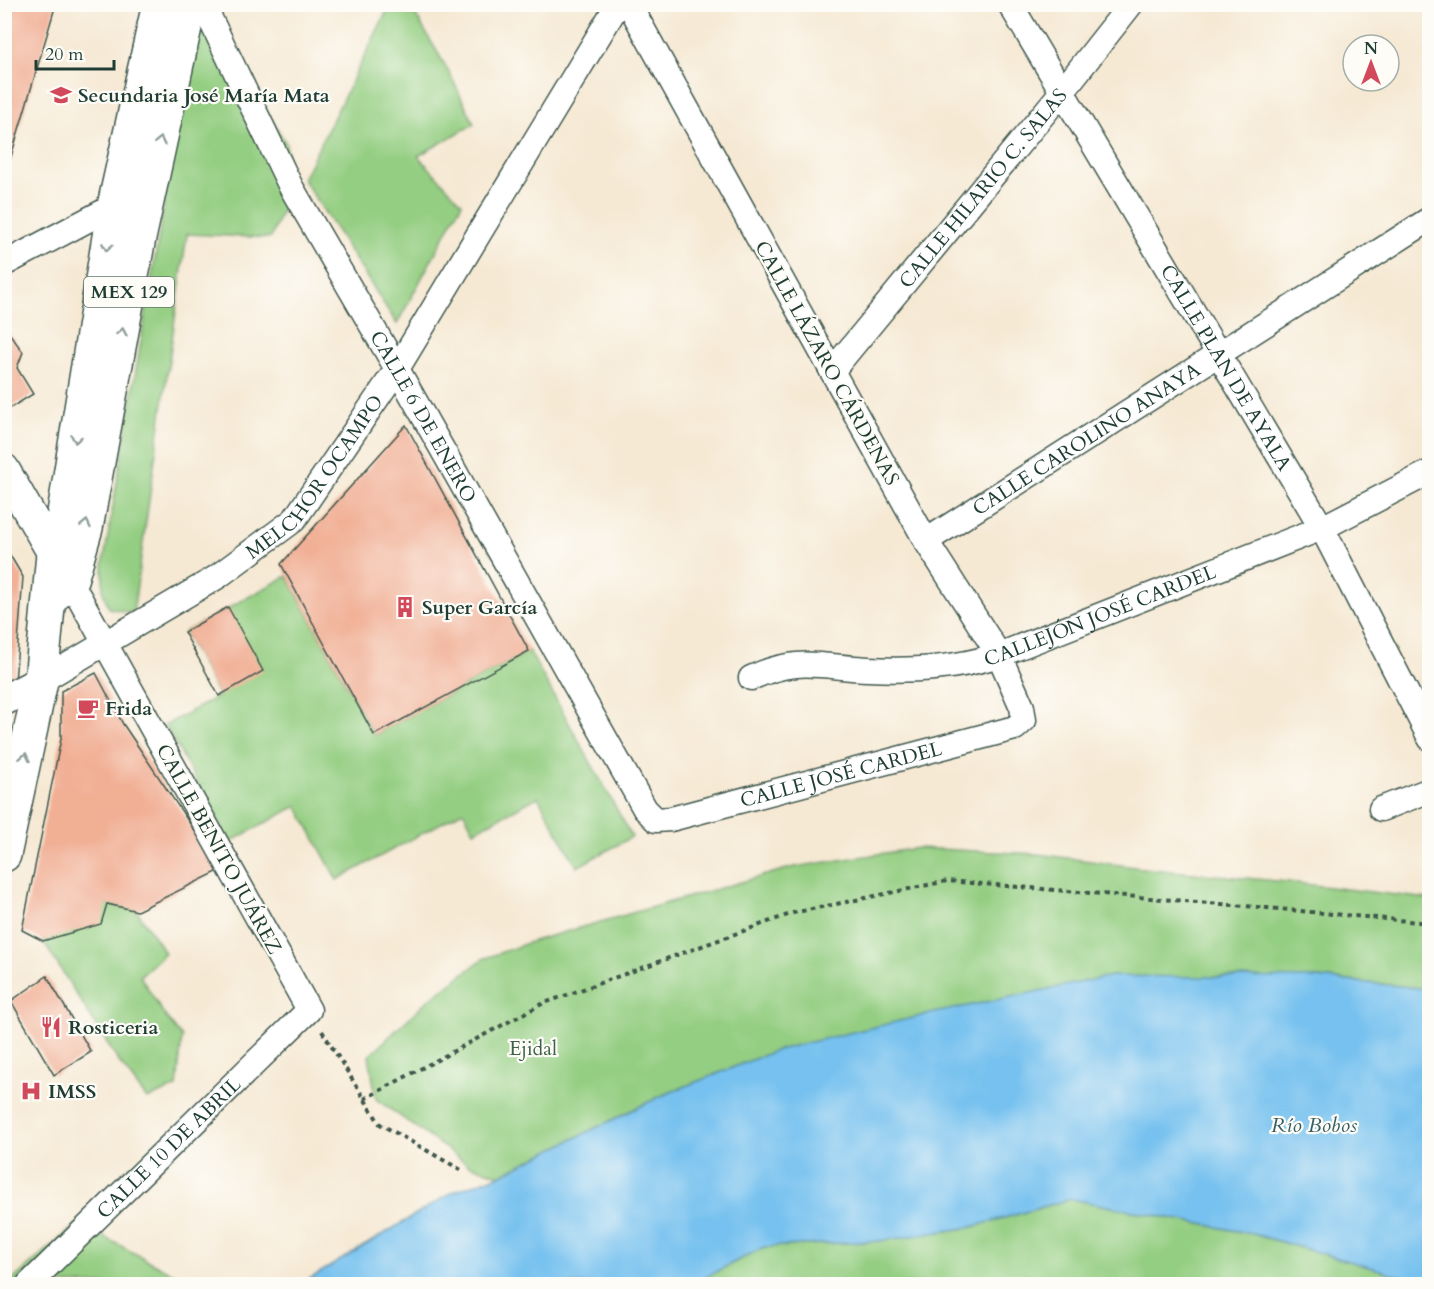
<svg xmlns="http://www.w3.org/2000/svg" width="1434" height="1289" font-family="Cardo,serif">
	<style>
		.green { fill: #94ce82; stroke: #5a865b; stroke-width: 1.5 }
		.water { fill: #76c1ef; stroke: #4a7f92; stroke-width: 1.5 }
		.building { fill: #f1af94 }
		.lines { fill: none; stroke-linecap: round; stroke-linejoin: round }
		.minor-casing { stroke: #3f574c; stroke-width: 27 }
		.tertiary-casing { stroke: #3f574c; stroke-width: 33 }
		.primary-casing { stroke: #3f574c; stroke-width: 36 }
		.path { stroke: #3f574c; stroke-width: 4; stroke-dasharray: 4.5 4.5; stroke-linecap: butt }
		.minor { stroke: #fff; stroke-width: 24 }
		.tertiary { stroke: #fff; stroke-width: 30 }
		.primary { stroke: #fff; stroke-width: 33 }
		.oneway { stroke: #8f9e9a }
		.labels { text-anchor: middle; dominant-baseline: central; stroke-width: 4.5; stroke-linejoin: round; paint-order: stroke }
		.shield { fill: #fdfcf7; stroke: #62766e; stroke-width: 1.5 }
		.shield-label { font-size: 18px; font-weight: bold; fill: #1f3d34 }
		.poi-label { font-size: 20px; font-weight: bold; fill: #1f3d34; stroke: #fdfcf7; text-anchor: start }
		.street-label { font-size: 20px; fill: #1f3d34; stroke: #fdfcf7 }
		.park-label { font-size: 20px; fill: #3c6148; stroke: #fdfcf7 }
		.water-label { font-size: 21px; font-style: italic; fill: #355e63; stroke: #fdfcf7 }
	</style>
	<rect width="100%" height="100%" fill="#fdfcf7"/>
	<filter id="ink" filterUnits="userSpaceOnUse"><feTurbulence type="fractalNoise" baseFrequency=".0167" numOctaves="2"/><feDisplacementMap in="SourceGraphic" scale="12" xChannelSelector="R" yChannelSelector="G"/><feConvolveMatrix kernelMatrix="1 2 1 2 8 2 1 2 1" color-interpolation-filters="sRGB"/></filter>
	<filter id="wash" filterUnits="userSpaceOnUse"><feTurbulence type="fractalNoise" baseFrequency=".008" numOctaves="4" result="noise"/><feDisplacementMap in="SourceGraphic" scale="24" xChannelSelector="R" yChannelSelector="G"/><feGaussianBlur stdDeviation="1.35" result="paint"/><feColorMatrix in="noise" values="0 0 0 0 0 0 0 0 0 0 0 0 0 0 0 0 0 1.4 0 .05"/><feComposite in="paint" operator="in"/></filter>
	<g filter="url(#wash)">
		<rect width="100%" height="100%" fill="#f6e9d4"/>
		<g class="green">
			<polygon points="390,5 449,5 415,14 449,72 474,124 418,156 462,203 397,324 303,179"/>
			<polygon points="194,28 228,46 286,143 291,187 271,238 187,234 133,613 109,608 103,592 103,565"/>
			<polygon points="287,576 374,735 529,651 632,837 577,867 538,797 474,831 463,811 337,880 297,806 230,842 165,725 219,696 184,632"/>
			<polygon points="918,848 1037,854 1150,869 1288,882 1429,899 1429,989 1318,978 777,1050 661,1096 500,1175 469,1165 376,1099 369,1056 427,1001 483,959 533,941 794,867"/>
			<polygon points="107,904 137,911 165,953 140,976 165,1016 182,1037 177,1087 147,1099 117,1059 43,941"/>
			<polygon points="1071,1199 1253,1234 1429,1284 692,1284 764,1247 879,1241 972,1227"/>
			<polygon points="78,1223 192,1284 8,1284"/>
		</g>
		<polygon class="water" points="1111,976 1318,978 1429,989 1429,1284 1253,1234 1071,1199 972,1227 879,1241 764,1247 692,1284 301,1284 453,1192 500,1175 661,1096 777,1050 929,1014"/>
		<g id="blocks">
			<g class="building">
				<polygon points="4,4 56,4 5,177 4,177"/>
				<polygon points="4,326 23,352 17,368 33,394 4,412"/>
				<polygon points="406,425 529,651 374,735 281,564"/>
				<polygon points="4,545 23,577 15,683 4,688"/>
				<polygon points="228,607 263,671 219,696 184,632"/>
				<polygon points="96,673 123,724 221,870 137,911 107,904 101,924 43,941 22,930 61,739 61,691"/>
				<polygon points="47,976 91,1052 54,1075 11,1001"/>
			</g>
		</g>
	</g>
	<g filter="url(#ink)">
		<use href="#blocks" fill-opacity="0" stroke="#3f574c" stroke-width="1.5"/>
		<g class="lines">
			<defs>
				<g id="minor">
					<path id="s1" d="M 203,4 L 291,187 L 397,369 L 645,809 L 656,820 L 671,819 L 1015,728 L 1024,720 L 1022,707 L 999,655 L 926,541 L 629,4"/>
					<path id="s2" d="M 1010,4 L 1322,528 L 1430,738"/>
					<polyline points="4,264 114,206 126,203"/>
					<path id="s3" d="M 832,371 L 1061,93 L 1131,4"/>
					<path id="s4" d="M 926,541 L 1430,219"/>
					<path id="s5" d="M 751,678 C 797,656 821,667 868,669 C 914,671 954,669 999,655 L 1322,528 L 1430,472"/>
					<path id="s6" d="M 41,681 L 217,577 L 294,520 L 397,369 L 618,4"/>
					<polyline points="1381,809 1430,790"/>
					<path id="s7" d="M 29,1284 L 309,1010 L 63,568"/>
				</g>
				<g id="tertiary">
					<polyline points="4,469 53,554"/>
					<polyline points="4,700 41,681"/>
				</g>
				<g id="primary">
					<polyline points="50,599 71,580 86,528 138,243 190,4"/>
					<polyline points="4,855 41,681 53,554 63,519 114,206 159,4"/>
				</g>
			</defs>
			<use href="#minor" class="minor-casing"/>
			<use href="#tertiary" class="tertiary-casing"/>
			<use href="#primary" class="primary-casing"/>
			<g class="path">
				<polyline points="322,1031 380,1124 463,1171"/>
				<polyline points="364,1099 542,1004 793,913 947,881 1257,907 1430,923"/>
			</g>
			<use href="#minor" class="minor"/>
			<use href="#tertiary" class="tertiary"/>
			<use href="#primary" class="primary"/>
		</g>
		<defs><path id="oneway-chevron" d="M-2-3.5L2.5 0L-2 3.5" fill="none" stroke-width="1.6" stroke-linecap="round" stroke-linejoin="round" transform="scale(1.5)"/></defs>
		<g class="oneway">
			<use href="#oneway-chevron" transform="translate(160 141) rotate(-78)"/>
			<use href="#oneway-chevron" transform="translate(107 247) rotate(99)"/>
			<use href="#oneway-chevron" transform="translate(122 332) rotate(-80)"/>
			<use href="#oneway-chevron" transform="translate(76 439) rotate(99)"/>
			<use href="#oneway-chevron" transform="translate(86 524) rotate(-78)"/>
			<use href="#oneway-chevron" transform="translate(25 757) rotate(-78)"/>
		</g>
	</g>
	<defs>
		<symbol id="school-bare" viewBox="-9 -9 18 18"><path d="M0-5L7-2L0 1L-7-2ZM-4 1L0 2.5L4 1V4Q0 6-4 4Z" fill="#d1495b" stroke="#fdfcf7" stroke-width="2.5" paint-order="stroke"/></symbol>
		<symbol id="building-bare" viewBox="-9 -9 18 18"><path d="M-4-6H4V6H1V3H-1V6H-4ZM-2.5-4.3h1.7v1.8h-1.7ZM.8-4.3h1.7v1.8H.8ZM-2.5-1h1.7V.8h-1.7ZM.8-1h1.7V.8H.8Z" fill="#d1495b" stroke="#fdfcf7" stroke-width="2.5" paint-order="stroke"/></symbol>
		<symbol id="cafe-bare" viewBox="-9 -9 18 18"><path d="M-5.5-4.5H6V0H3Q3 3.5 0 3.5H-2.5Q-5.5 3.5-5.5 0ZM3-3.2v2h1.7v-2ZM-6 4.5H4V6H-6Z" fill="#d1495b" stroke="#fdfcf7" stroke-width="2.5" paint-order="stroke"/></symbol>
		<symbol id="restaurant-bare" viewBox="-9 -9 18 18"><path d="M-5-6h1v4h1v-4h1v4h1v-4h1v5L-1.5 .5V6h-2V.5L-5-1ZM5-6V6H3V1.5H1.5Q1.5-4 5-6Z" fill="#d1495b" stroke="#fdfcf7" stroke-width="2.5" paint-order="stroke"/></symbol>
		<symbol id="hospital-bare" viewBox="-9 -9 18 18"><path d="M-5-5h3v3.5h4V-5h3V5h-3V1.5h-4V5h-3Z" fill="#d1495b" stroke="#fdfcf7" stroke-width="2.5" paint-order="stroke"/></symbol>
	</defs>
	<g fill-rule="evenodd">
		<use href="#school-bare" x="46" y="80" width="30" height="30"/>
		<use href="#building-bare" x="390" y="592" width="30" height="30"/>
		<use href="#cafe-bare" x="73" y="693" width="30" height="30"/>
		<use href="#restaurant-bare" x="36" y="1012" width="30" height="30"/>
		<use href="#hospital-bare" x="16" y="1076" width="30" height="30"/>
	</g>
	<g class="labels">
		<rect class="shield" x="84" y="277" width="90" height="30" rx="4.5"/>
		<g class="shield-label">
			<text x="129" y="292">MEX 129</text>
		</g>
		<g class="poi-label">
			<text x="78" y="95">Secundaria José María Mata</text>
			<text x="422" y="607">Super García</text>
			<text x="105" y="708">Frida</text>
			<text x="68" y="1027">Rosticeria</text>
			<text x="48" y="1091">IMSS</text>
		</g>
		<g class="street-label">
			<text stroke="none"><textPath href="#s3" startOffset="237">CALLE HILARIO C. SALAS</textPath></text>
			<text transform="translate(827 363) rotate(61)">CALLE LÁZARO CÁRDENAS</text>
			<text stroke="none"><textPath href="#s2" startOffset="423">CALLE PLAN DE AYALA</textPath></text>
			<text stroke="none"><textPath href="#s1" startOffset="468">CALLE 6 DE ENERO</textPath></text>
			<text stroke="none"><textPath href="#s4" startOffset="190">CALLE CAROLINO ANAYA</textPath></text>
			<text stroke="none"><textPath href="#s6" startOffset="346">MELCHOR OCAMPO</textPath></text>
			<text stroke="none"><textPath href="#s5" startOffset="360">CALLEJÓN JOSÉ CARDEL</textPath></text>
			<text stroke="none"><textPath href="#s1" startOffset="1125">CALLE JOSÉ CARDEL</textPath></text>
			<text transform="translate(219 849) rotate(61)">CALLE BENITO JUÁREZ</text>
			<text stroke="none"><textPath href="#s7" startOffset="195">CALLE 10 DE ABRIL</textPath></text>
		</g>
		<g class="park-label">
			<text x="533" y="1048">Ejidal</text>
		</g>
		<g class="water-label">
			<text x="1314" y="1125">Río Bobos</text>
		</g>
	</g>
	<rect width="1434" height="1289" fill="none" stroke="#fdfcf7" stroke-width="24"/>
	<g transform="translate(1371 63)"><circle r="28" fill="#fdfcf7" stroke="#a4b0a9" stroke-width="1.5"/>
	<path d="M0-4.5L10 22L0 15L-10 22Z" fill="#d1495b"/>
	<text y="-9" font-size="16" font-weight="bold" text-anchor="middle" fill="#1f3d34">N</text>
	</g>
	<path d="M36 60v9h78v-9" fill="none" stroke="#1f3d34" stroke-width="3"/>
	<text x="45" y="60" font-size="18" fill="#1f3d34" stroke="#fdfcf7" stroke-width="4.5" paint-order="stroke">20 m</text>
</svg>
